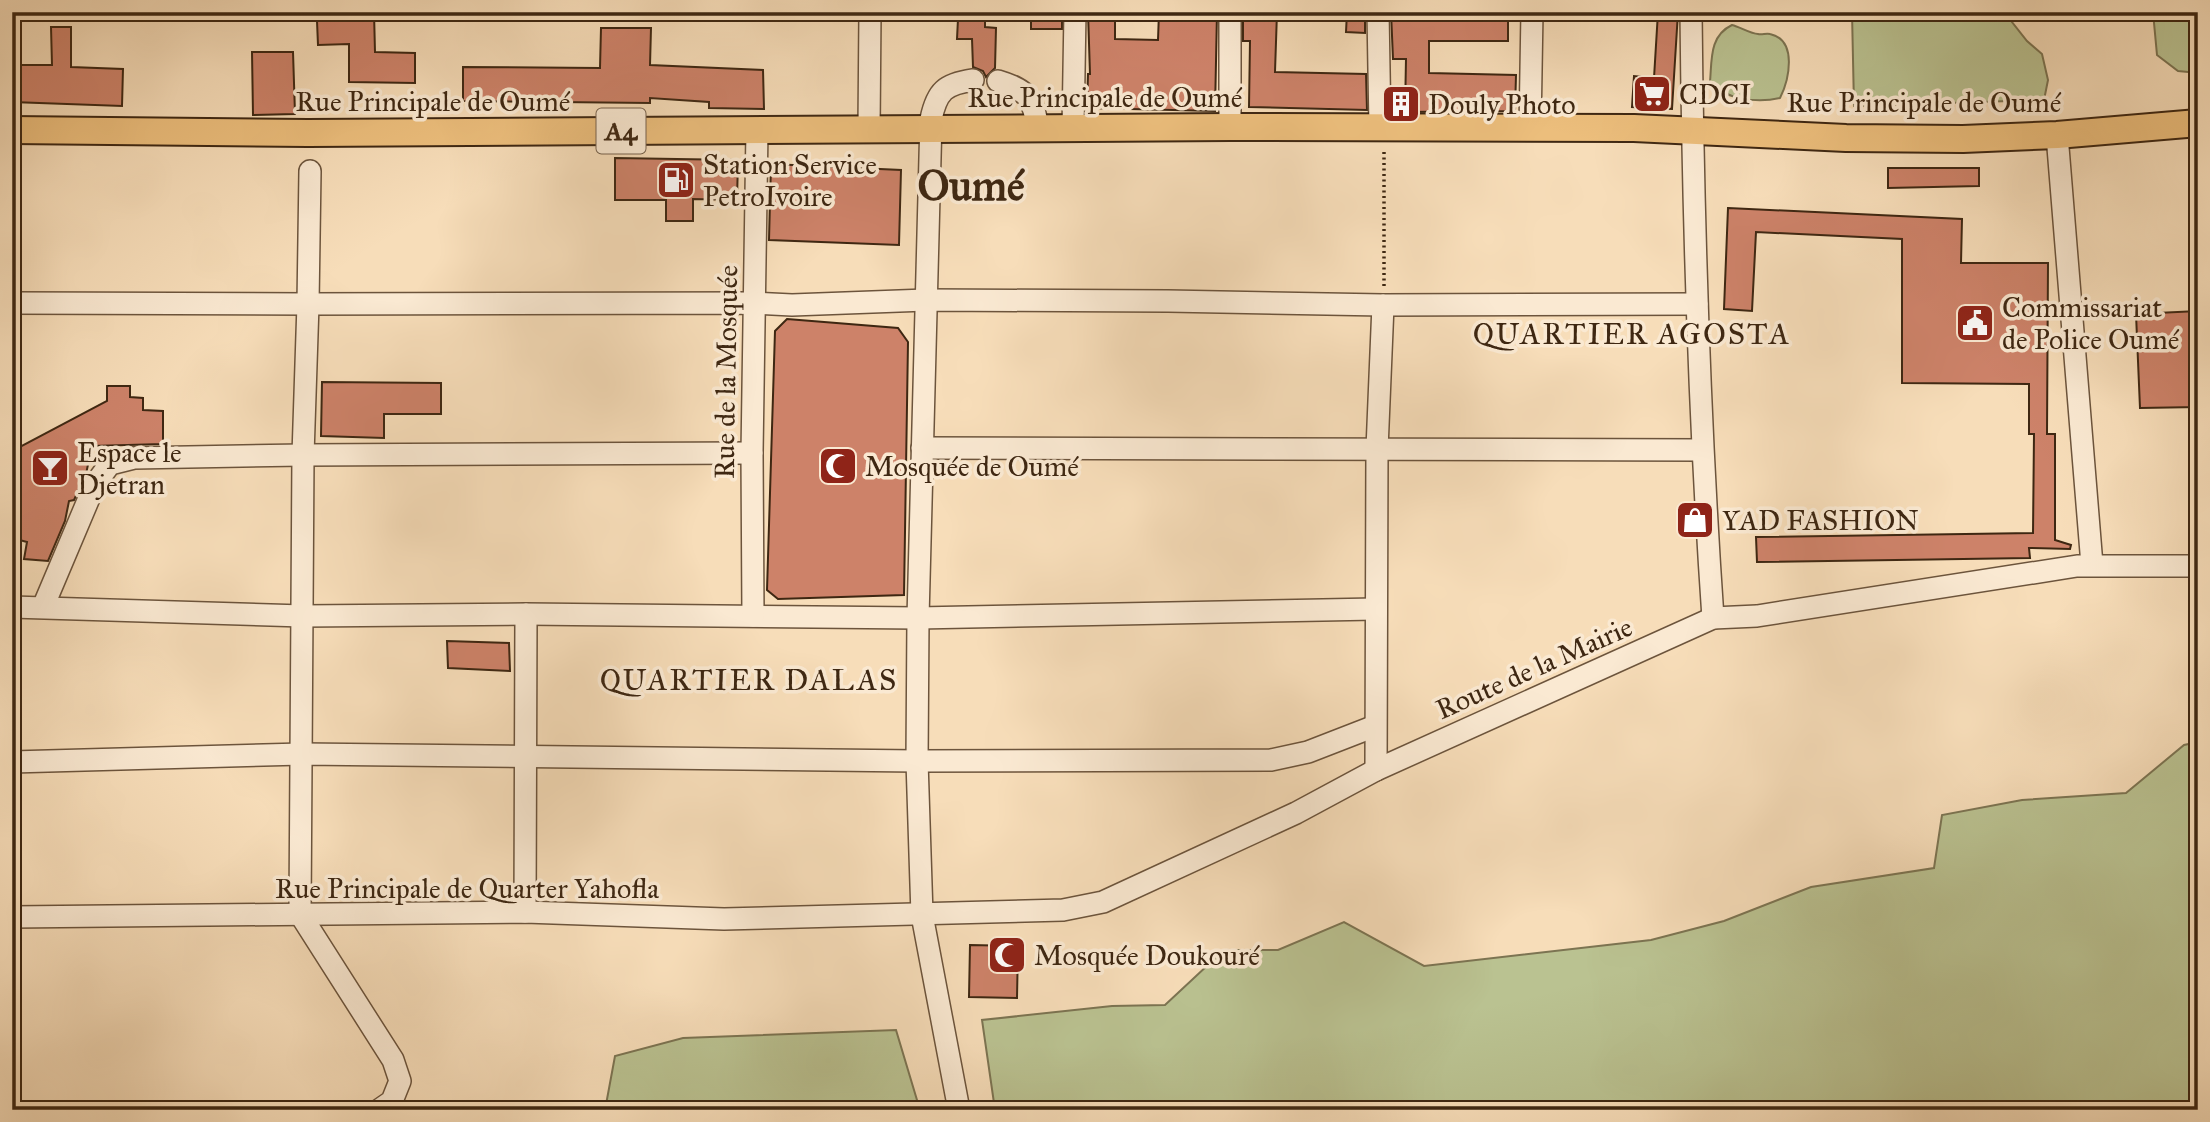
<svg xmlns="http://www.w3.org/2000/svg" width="2210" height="1122" font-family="'IM FELL Great Primer',serif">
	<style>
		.green { fill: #bac291; stroke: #7c7452; stroke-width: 2 }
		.building { fill: #cd8269; stroke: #3e2712; stroke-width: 2 }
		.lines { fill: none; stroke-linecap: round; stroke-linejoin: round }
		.minor-casing { stroke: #6c543c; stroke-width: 24 }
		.major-casing { stroke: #3e2712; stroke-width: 30 }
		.path { stroke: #3e2712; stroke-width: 3.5; stroke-dasharray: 2 3.5; stroke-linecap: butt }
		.minor { stroke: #fae9d2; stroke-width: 21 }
		.major { stroke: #ecbe7c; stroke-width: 26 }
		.labels { text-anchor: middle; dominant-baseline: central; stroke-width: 7; stroke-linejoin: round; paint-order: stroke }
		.shield { fill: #fae9d2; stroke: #76614c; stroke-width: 2 }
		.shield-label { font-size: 26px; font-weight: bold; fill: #3e2712 }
		.poi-label { font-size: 28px; fill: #3e2712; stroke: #fae9d2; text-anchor: start }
		.street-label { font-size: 28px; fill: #3e2712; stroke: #fae9d2 }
		.neighbourhood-label { font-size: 30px; letter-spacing: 2px; fill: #3e2712; stroke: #fae9d2 }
		.town-label { font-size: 42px; font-weight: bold; fill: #3e2712; stroke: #fae9d2 }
	</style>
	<rect width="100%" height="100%" fill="#f7ddb9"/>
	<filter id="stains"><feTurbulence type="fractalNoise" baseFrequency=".00286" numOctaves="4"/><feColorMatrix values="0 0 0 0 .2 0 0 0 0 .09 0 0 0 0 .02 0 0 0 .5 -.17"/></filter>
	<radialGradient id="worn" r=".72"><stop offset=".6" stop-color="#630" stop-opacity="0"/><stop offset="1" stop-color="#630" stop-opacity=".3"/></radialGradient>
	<g class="green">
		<polygon points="1852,12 2015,12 2012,22 2027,41 2042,54 2048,80 2044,100 1854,106"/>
		<polygon points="2153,12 2198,12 2198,73 2178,71 2157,55"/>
		<path d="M 1732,25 C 1740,27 1751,34 1758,34 C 1762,35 1766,33 1770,34 C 1798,40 1789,80 1780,98 C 1758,103 1725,100 1710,82 C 1712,60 1709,36 1732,25 Z"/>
		<polygon points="2198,742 2198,1110 995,1110 982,1020 1112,1006 1165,1005 1224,950 1278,950 1344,922 1424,966 1651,940 1724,921 1811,887 1934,868 1942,815 2022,800 2126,793 2184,745"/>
		<polygon points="896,1030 920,1110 605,1110 615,1056 683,1038"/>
	</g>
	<g class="building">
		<polygon points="321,12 374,12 375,52 415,53 415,83 349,82 349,44 318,45 317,21 321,21"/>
		<rect x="1031" y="12" width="31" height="17"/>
		<polygon points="1088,12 1115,12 1115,39 1158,40 1159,12 1217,12 1215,111 1087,108 1088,74 1090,74"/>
		<polygon points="1243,12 1277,12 1275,72 1366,74 1367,110 1249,107 1250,41 1243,41"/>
		<polygon points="1347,12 1365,12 1365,33 1346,32"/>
		<polygon points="1391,12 1508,12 1508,41 1429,41 1429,73 1516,75 1515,111 1405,112 1406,59 1393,59"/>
		<polygon points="1658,12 1678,12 1672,109 1632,107 1634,76 1654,78"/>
		<polygon points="958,19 985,19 985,27 996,28 995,68 986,77 983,71 973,67 972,39 957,39"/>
		<polygon points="51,27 71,27 71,67 123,69 122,106 12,102 12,65 52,65"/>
		<polygon points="601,28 651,28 650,65 763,70 764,109 709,108 709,102 650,98 650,103 463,101 463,67 600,68"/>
		<polygon points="252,52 293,52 295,114 253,115"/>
		<polygon points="615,158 738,160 737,200 693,199 693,221 666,221 666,200 615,200"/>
		<polygon points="771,164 901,170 899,245 769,240"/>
		<polygon points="1888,168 1979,168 1979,186 1888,188"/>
		<polygon points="1728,208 1962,219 1961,263 2048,263 2047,434 2055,434 2055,540 2071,545 2070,549 2029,548 2030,558 1757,562 1756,537 2033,533 2034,434 2029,434 2029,384 1902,383 1902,239 1756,232 1752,311 1724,309"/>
		<polygon points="2198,311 2198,407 2140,408 2136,314"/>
		<polygon points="787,319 898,328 908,342 904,595 778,599 767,590 775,331"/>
		<polygon points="322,382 441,383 441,414 384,414 384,438 321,436"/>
		<polygon points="107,386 130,386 130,397 143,398 143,410 163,411 163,444 92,446 86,474 74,500 69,501 65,521 48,561 24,559 27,542 12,538 12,451 107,401"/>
		<polygon points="447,641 509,643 510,671 448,668"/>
		<polygon points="970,945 1018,946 1017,998 969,997"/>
	</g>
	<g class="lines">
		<defs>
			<g id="minor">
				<polyline points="1378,12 1380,128"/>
				<path d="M 1691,12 C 1693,214 1699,416 1713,618"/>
				<path d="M 998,81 C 1028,90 1033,98 1038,129"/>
				<polyline points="1230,127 1230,12"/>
				<polyline points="1530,128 1532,12"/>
				<polyline points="869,129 870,12"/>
				<polyline points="1073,129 1075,12"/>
				<polyline points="2057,135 2092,565"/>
				<polyline points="12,303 308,304 310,171"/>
				<polyline points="922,448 1702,450"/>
				<polyline points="12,607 303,616 526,614 918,618 1375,609"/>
				<polyline points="43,607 95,484 110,464 134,458 303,455 752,453"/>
				<polyline points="753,616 752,453 757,130"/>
				<polyline points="12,762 302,754 917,761 1271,760 1308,752 1375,726"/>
				<polyline points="1376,770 1377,449 1383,305"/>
				<polyline points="525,912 526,614"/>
				<polyline points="12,917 525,912 724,919 1063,910 1103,902 1296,813 1376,770 1713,618 1757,616 2077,566 2198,566"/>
				<polyline points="379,1110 392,1101 400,1081 393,1060 300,914 303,455 308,304 754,303 792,305 926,300 1168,301 1383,305 1697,304"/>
				<path d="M 959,1110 L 922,915 L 917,761 L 918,618 L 931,119 C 937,91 945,84 973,80"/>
			</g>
			<polyline id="major" points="12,130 308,133 1230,127 1634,128 1846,138 1963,139 2057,135 2198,123"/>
		</defs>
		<use href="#minor" class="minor-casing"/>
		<use href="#major" class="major-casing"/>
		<polyline class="path" points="1384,286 1384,150"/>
		<use href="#minor" class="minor"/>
		<use href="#major" class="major"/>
	</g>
	<defs>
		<symbol id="supermarket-square" viewBox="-11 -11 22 22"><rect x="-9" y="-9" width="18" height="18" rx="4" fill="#8f2418" stroke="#fae9d2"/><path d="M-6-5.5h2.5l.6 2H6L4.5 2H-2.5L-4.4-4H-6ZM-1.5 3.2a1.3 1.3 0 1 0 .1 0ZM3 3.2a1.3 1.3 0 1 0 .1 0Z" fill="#fff"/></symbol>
		<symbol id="building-square" viewBox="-11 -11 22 22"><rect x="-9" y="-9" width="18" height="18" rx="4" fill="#8f2418" stroke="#fae9d2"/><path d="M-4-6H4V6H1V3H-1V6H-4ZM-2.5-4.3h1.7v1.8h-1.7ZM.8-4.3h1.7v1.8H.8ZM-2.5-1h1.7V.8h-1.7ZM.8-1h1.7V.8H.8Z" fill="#fff"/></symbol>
		<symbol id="fuel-square" viewBox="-11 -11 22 22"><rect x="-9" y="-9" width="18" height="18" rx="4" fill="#8f2418" stroke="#fae9d2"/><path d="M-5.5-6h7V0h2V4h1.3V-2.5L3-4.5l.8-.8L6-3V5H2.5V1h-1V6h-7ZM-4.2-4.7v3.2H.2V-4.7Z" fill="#fff"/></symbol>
		<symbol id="civic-square" viewBox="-11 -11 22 22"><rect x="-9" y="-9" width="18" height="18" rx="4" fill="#8f2418" stroke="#fae9d2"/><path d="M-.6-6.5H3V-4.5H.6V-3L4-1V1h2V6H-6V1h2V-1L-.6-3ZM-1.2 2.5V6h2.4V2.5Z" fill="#fff"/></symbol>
		<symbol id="mosque-square" viewBox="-11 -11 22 22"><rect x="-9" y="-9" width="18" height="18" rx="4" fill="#8f2418" stroke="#fae9d2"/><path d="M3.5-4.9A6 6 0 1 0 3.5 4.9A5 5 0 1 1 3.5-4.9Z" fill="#fff"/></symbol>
		<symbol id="bar-square" viewBox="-11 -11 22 22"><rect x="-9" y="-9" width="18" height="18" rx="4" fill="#8f2418" stroke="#fae9d2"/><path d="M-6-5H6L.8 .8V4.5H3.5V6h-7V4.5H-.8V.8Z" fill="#fff"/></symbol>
		<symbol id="shop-square" viewBox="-11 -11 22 22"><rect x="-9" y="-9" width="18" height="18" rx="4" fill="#8f2418" stroke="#fae9d2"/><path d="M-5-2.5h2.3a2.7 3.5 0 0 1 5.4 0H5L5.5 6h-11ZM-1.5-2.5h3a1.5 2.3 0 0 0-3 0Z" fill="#fff"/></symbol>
	</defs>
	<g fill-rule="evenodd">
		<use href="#supermarket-square" x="1630" y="72" width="44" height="44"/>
		<use href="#building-square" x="1379" y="82" width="44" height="44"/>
		<use href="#fuel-square" x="654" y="158" width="44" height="44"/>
		<use href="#civic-square" x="1953" y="301" width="44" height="44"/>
		<use href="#mosque-square" x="816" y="444" width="44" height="44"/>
		<use href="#bar-square" x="28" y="446" width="44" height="44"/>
		<use href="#shop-square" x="1673" y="498" width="44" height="44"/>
		<use href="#mosque-square" x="985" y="933" width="44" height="44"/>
	</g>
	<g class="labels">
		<rect class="shield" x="596.5" y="108.5" width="49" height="45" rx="5"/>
		<g class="shield-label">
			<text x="621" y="131">A4</text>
		</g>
		<g class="poi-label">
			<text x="1679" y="94">CDCI</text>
			<text x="1428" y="104">Douly Photo</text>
			<text x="703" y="164">Station Service<tspan x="703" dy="32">PetroIvoire</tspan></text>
			<text x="2002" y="307">Commissariat<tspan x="2002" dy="32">de Police Oumé</tspan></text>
			<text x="77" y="452">Espace le<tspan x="77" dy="32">Djetran</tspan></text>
			<text x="865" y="466">Mosquée de Oumé</text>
			<text x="1722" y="520">YAD FASHION</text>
			<text x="1034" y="955">Mosquée Doukouré</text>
		</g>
		<g class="street-label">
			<text x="1105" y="97">Rue Principale de Oumé</text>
			<text x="433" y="101">Rue Principale de Oumé</text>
			<text x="1924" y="102">Rue Principale de Oumé</text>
			<text transform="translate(726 372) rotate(-89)">Rue de la Mosquée</text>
			<text transform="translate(1534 668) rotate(-24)">Route de la Mairie</text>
			<text x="467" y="888">Rue Principale de Quarter Yahofla</text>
		</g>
		<g class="neighbourhood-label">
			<text x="1632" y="334">QUARTIER AGOSTA</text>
			<text x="749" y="680">QUARTIER DALAS</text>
		</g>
		<g class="town-label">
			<text x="971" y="186">Oumé</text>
		</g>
	</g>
	<rect width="2210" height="1122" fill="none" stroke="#f7ddb9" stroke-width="42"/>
	<rect x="14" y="14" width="2182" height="1094" fill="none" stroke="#3e2712" stroke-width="3.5"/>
	<rect x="21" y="21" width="2168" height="1080" fill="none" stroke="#3e2712" stroke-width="2"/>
	<rect width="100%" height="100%" filter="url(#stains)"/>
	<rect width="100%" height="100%" fill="url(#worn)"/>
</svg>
